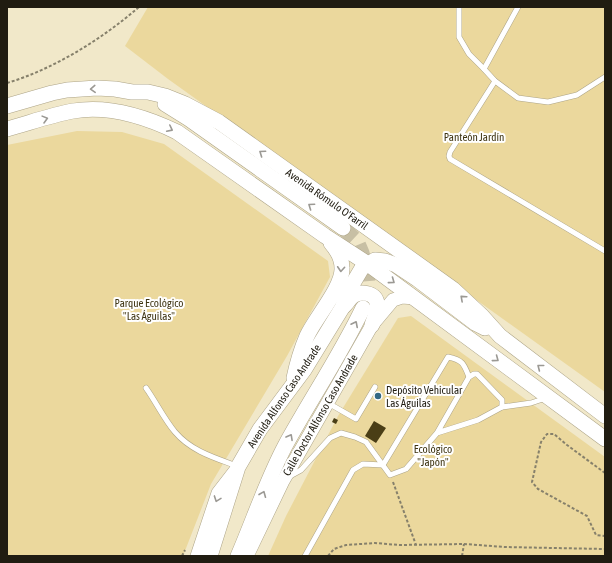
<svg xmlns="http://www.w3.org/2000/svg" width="612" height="563" font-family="'Asap Condensed',sans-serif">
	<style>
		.green { fill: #ebd89d }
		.building { fill: #4a3e16 }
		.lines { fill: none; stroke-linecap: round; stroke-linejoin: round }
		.secondary-tunnel { stroke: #c7bfa4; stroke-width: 15; stroke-dasharray: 15 8; stroke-linecap: butt }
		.service-casing { stroke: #ada487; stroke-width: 6 }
		.tertiary-casing { stroke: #ada487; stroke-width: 14 }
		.secondary-casing { stroke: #ada487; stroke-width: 16 }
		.path { stroke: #86806b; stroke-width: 2; stroke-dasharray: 3 2; stroke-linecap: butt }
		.service { stroke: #fff; stroke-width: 5 }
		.tertiary { stroke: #fff; stroke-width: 13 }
		.secondary { stroke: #fff; stroke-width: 15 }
		.oneway { stroke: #9b9994 }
		.poi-dot { fill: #336884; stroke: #fff; stroke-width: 1.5 }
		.labels { text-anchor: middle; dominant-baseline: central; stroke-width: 4; stroke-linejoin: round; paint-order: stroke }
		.park-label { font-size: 11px; fill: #3e3412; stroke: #fff }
		.street-label { font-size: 11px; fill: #201c11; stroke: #fff }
		.poi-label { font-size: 11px; fill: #201c11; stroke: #fff; text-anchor: start }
	</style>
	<rect width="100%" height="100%" fill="#f1e8c9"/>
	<g class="green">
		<polygon points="148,7 605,7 605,392 168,79 125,46"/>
		<polygon points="77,131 122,132 164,144 328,261 330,277 287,356 211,484 183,556 7,556 7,145"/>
		<polygon points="411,316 605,457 605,556 268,556 286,516 338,416 398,318"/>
	</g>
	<g class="building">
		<polygon points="334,418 338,420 336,424 332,422"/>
		<polygon points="374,421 386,428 376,443 365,436"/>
	</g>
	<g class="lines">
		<polyline class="secondary-tunnel" points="343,228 357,241 362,253 367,271 368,283 364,305"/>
		<defs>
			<g id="service">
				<polyline points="459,7 459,37 469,54 484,69 495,81 518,98 548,102 577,95 605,77"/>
				<polyline points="484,69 518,7"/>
				<polyline points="495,81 450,152 449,156 450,159 605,251"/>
				<path d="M 146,388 C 156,402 164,419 175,432 C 191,451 215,458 237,466"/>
				<polyline points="328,403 356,419 375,387"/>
				<polyline points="502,407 531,403 546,398"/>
				<polyline points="290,476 301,470 330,438 341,433 355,437 366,442 390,475 406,469 437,433 469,377 474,374 477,374 502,400 502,407 478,420 437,433"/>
				<path d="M 305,556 L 353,470 L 363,464 L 383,465 L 448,357 C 463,360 464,364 469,377"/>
			</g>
			<g id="tertiary">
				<polyline points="197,556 218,493 235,471"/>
				<polyline points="247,556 283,481 372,325 393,300 402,297 415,298"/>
			</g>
			<g id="secondary">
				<polyline points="165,104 189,119 343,228"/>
				<polyline points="7,106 52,93 67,90 97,88 115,89 132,92 148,92 165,96 185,104 219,122 453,289 482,316 500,336 605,416"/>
				<path d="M 7,129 C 29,123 51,115 73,111 C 108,105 146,117 177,132 L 325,236 L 368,264 L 605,439"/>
				<path d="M 344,306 C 347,303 350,298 353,296 C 360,291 375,292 377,303 C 378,310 374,319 372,325"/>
				<path d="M 294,378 C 297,364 301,350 307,336 C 315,318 343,287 342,268 C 342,258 337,250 331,243"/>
				<polyline points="210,556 238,467 260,429 304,370 342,308 349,290 362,268 375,260 385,261 396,265 417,279 475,323 485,328"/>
				<path d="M 238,556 C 254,519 266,482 285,446 C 310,400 340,356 363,308"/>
			</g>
		</defs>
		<use href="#service" class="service-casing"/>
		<use href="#tertiary" class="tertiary-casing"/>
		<use href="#secondary" class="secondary-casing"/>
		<g class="path">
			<path d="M 7,83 C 54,69 102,39 139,7"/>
			<polyline points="605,473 567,445 554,434 547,434 541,442 532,482 538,489 587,516 596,535 605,536"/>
			<polyline points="393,482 416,545"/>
			<polyline points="182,556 185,550"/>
			<polyline points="328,556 334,549 346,545 375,543 399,545 464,544 505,547 605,549"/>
			<polyline points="462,556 464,544"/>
		</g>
		<use href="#service" class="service"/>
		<use href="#tertiary" class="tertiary"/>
		<use href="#secondary" class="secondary"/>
	</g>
	<defs><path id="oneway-chevron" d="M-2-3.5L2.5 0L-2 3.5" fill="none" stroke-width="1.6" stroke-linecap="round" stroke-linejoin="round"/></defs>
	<g class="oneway">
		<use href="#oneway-chevron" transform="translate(93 89) rotate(177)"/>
		<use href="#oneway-chevron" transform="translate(45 119) rotate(-15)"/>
		<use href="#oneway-chevron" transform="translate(170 129) rotate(27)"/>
		<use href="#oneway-chevron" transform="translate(262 153) rotate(-145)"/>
		<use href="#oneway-chevron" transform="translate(311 206) rotate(-145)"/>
		<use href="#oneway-chevron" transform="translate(341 269) rotate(94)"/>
		<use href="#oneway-chevron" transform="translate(392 281) rotate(36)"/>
		<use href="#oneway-chevron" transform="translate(463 298) rotate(-138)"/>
		<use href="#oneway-chevron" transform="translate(355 324) rotate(-63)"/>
		<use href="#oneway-chevron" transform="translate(496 359) rotate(37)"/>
		<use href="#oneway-chevron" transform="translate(540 367) rotate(-142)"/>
		<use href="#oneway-chevron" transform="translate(290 437) rotate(-61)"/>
		<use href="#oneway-chevron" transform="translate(263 494) rotate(-68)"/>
		<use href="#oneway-chevron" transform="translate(217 499) rotate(110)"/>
	</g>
	<circle class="poi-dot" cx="378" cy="396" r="4"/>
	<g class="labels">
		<g class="park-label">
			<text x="474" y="137">Panteón Jardín</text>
			<text x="149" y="303">Parque Ecológico<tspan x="149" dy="13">"Las Águilas"</tspan></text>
			<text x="433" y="449">Ecológico<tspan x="433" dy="13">"Japón"</tspan></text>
		</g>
		<g class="street-label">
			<text transform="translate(327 199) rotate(35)">Avenida Rómulo O'Farril</text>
			<text transform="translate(284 396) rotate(-56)">Avenida Alfonso Caso Andrade</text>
			<text transform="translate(320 415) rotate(-60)">Calle Doctor Alfonso Caso Andrade</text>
		</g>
		<g class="poi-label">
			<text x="386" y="390">Depósito Vehicular<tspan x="386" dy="13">Las Águilas</tspan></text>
		</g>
	</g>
	<rect width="612" height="563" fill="none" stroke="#201c11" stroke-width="16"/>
</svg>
